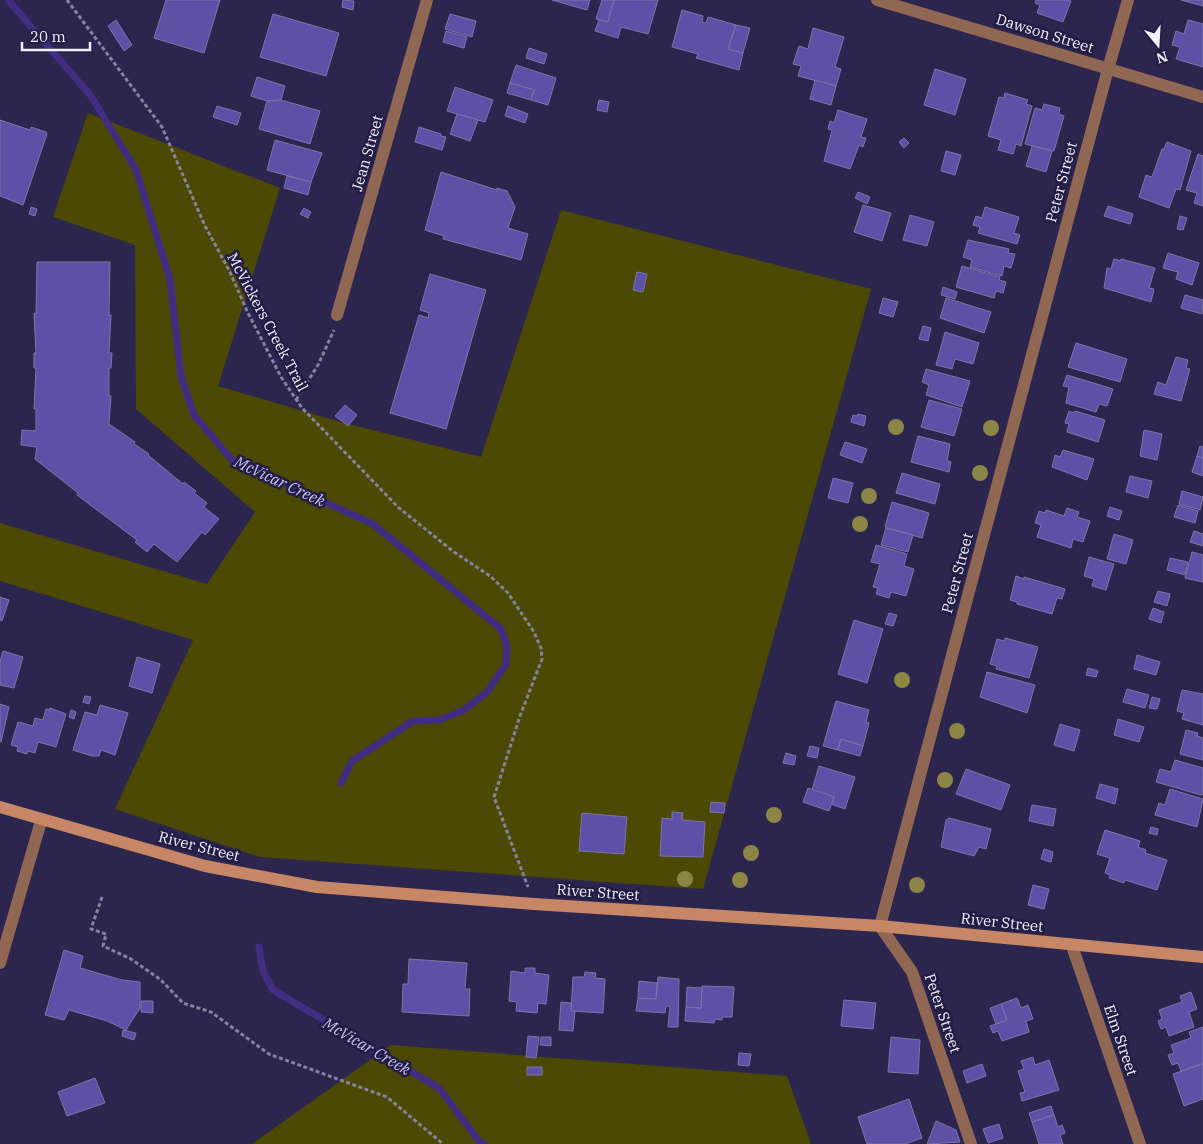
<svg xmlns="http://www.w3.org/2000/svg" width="1203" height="1144" font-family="'IBM Plex Serif',serif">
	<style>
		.green { fill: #4b4904 }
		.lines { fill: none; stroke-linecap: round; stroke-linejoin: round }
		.stream { stroke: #412e83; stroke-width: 7 }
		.building { fill: #5e4fa7; stroke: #7b76a6 }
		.path { stroke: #86839e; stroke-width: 3; stroke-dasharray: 4 2.5; stroke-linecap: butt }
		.street { stroke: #906752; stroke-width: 12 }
		.secondary { stroke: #c78766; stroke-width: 12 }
		.tree { fill: #8b8645 }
		.labels { text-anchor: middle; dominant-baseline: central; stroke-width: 5; stroke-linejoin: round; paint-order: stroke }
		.street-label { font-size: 15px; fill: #f1f1fc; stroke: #231c44 }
		.water-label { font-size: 16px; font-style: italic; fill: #c4c1f0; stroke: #231c44 }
	</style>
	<rect width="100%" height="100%" fill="#2c264f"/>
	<g class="green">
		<polygon points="88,113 280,188 218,386 340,422 481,457 561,210 871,289 703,889 260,857 115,809 193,640 0,581 0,523 207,584 255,512 136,409 135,245 53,217"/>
		<polygon points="391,1045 787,1076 811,1144 252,1144"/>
	</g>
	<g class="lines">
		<g class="stream">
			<polyline points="8,0 91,96 136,170 170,279 181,377 194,415 232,460 373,524 501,629 507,646 506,664 487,692 464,710 439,720 413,721 352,761 341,783"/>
			<polyline points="259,947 263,971 273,990 439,1088 479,1141 484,1144"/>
		</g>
	</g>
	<g class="building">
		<polygon points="166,0 220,0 204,53 154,38"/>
		<polygon points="343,0 354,1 353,10 342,7"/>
		<polygon points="552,0 590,0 587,10"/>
		<polygon points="602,0 614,0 608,22 596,19"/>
		<polygon points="614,0 658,0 648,34 621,27 618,38 595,31 599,20 608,22"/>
		<polygon points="1036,0 1069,0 1071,1 1063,22 1037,13 1040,5 1035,3"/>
		<polygon points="1181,0 1203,0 1203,6"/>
		<polygon points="682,10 703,16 702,22 706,23 708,17 736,25 728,49 743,53 739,70 696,58 698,54 672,47"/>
		<polygon points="273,14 339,33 326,76 260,57"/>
		<polygon points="450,14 476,21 472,37 445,29"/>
		<polygon points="116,20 132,45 124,51 108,26"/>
		<polygon points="1188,20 1203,24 1203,67 1176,59 1180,47 1172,45 1176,31 1184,34"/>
		<polygon points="736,25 750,28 743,53 728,49"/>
		<polygon points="813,28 844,37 835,67 841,69 836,86 798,76 801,66 793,64 799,46 808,49"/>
		<polygon points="446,31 467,37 464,48 443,42"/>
		<polygon points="529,48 547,54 544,64 526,58"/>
		<polygon points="516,65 556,78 548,105 531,100 534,90 510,83"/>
		<polygon points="935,69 966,79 955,115 924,105"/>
		<polygon points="257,77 285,86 281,100 267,101 251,96"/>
		<polygon points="815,80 836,86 831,105 810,99"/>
		<polygon points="510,83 534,90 531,100 507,93"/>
		<polygon points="455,87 493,100 485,122 447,111"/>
		<polygon points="1005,93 1028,100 1026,104 1032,106 1021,146 1016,144 1013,154 998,150 1001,140 988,136 999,97 1004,98"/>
		<polygon points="281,100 320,111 310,144 259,129 267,101"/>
		<polygon points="599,100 609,102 607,112 597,110"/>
		<polygon points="1044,104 1060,108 1059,114 1064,116 1054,151 1025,144 1035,108 1042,110"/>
		<polygon points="217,106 241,113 237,125 213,117"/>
		<polygon points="508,106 528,114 525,123 505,116"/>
		<polygon points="838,110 867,119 861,137 866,138 863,147 859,145 850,169 824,161 832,130 828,129 830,121 834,123"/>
		<polygon points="457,114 478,120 470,141 450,134"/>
		<polygon points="0,120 30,130 31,127 46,132 47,134 23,205 0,196"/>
		<polygon points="419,127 441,134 441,136 446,137 442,150 415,142"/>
		<polygon points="904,138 909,143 904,148 899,142"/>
		<polygon points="275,140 322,153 311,182 267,170"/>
		<polygon points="1167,142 1191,151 1180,190 1176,189 1169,208 1139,197 1146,175 1152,177 1162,149 1164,149"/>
		<polygon points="1032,146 1052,151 1046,172 1026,166"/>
		<polygon points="946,151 961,155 955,175 941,171"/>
		<polygon points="1198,154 1203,156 1203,206 1194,203 1197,193 1186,190"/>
		<polygon points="441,172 497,190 497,188 507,191 515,207 508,228 528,234 521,260 443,239 444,236 425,230"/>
		<polygon points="287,176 311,182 308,195 284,188"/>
		<polygon points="858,192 870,197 867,204 855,198"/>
		<polygon points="863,205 891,213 882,241 854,232"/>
		<polygon points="1108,206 1133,214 1130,224 1104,216"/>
		<polygon points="31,207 37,209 35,216 29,214"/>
		<polygon points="985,207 1019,217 1014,233 1020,235 1017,244 978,233 980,227 973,225 976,216 982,218"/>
		<polygon points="304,208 311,212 308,218 300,214"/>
		<polygon points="910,215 934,222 927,246 903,240"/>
		<polygon points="1180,216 1187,218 1183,230 1177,229"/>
		<polygon points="968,240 1009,249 1008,253 1015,254 1011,268 1004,266 1002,276 970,267 972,260 963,257"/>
		<polygon points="1168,253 1199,263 1192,285 1176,279 1178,272 1163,268"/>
		<polygon points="1114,259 1121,261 1121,259 1155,268 1149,288 1154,289 1151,302 1104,288 1107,268 1111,269"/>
		<polygon points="37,262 110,262 109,315 111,315 109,353 112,353 111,368 109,368 109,396 111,396 109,424 135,442 134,444 149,454 148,455 183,484 184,482 196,491 194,493 207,503 204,507 219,519 205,535 202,532 177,562 154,544 147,552 135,542 137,540 77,495 78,493 35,459 37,447 21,445 22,430 36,431 36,409 34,409 36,368 34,368 34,353 36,353 34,313 36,314"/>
		<polygon points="962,266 1000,277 999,280 1006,282 1003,293 996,291 994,298 956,287"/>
		<polygon points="637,272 647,274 643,292 633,290"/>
		<polygon points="430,274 486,290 446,429 390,413 419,315 428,318 429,313 420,310"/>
		<polygon points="943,287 957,292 955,299 941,295"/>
		<polygon points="1185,295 1203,300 1202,314 1181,308"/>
		<polygon points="883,298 898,302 893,317 879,313"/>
		<polygon points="946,298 991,312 984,333 940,318"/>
		<polygon points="923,326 931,328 928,341 919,339"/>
		<polygon points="945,332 979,343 973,364 955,359 952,369 936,365"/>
		<polygon points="1076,343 1127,359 1120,382 1068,367"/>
		<polygon points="1176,357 1188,360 1186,368 1190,369 1181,401 1154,394 1158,382 1166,385"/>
		<polygon points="926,369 970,381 962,407 926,395 929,385 922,382"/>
		<polygon points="1067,375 1113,389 1107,406 1099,404 1096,412 1066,403 1069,387 1063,386"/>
		<polygon points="929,400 962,409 954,436 921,427"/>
		<polygon points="345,405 357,415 348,426 335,416"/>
		<polygon points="1069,411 1074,413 1075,411 1105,420 1098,442 1067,432 1069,424 1065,423"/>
		<polygon points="858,414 866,416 864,426 851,422 853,415 857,416"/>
		<polygon points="1144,430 1162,434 1157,460 1140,456"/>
		<polygon points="918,436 950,444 947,461 951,462 949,472 911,462"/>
		<polygon points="845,442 867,449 862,463 840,455"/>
		<polygon points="1200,446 1203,447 1203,458 1197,456"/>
		<polygon points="1063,450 1094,459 1087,480 1052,467 1055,455 1060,457"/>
		<polygon points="1197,456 1203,458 1203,476 1192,472"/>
		<polygon points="902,473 940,484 935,504 896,493"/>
		<polygon points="1130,476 1152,481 1148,498 1126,492"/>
		<polygon points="833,478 853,483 848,503 828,498"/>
		<polygon points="1182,491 1203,497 1200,510 1179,504"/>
		<polygon points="892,502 929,513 922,538 885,527"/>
		<polygon points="1178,505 1198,511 1195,523 1174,517"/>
		<polygon points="1110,507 1122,511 1119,520 1107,516"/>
		<polygon points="1067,508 1079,512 1077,517 1090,521 1083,542 1073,539 1071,548 1037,537 1041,525 1035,523 1039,511 1045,513 1046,510 1064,516"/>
		<polygon points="886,528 913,535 908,552 881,545"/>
		<polygon points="1194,531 1203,534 1203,546 1190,542"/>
		<polygon points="1114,534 1133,540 1126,564 1107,559"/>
		<polygon points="876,545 907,554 904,566 914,569 906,596 891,592 889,598 876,594 878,588 873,587 880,564 871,562"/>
		<polygon points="1192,552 1203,555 1203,582 1185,578"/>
		<polygon points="1089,557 1114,564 1106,590 1092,586 1094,579 1084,576"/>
		<polygon points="1170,558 1188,562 1185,575 1167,570"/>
		<polygon points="1016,576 1024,579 1024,577 1065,589 1062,599 1057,598 1052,614 1017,604 1017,602 1010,600"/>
		<polygon points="1158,591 1170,594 1167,606 1154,602"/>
		<polygon points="0,597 9,600 2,621 0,620"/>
		<polygon points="1153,608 1164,612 1161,623 1149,619"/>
		<polygon points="889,613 897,615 893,626 885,624"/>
		<polygon points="854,620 883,629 867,683 838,674"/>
		<polygon points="1005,638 1038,647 1029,678 996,669 997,666 990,664 997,639 1004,641"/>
		<polygon points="3,651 23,657 14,688 0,685 0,662"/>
		<polygon points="1137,655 1160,662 1156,675 1134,669"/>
		<polygon points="137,657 160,664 152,693 129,686"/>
		<polygon points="1088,668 1098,671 1096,677 1086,675"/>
		<polygon points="987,672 1035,685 1027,713 980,697"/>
		<polygon points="1127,689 1149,695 1145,708 1123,702"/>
		<polygon points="1182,690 1203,694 1203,725 1182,719 1184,713 1177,711"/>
		<polygon points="85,696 91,697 89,704 83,702"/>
		<polygon points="1152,697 1160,699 1157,709 1149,708"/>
		<polygon points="836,701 869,710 866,722 869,723 863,746 841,739 838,750 823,746"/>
		<polygon points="0,704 9,707 1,742 0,742"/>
		<polygon points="100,705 128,713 115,755 101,750 99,756 92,756 73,750 85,712 97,715"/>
		<polygon points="50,708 66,714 56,747 38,742 35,753 28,751 27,754 17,751 18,747 11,745 18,722 33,726 35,718 43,720 46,709 50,710"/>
		<polygon points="71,710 76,712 74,719 69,717"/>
		<polygon points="1118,719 1144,727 1139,742 1114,735"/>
		<polygon points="1060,724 1080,730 1074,751 1054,745"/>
		<polygon points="1186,730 1198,733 1197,736 1203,738 1203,760 1180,754"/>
		<polygon points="841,739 863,746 860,756 838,750"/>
		<polygon points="810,746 819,748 817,758 807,756"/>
		<polygon points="786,753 796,756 794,765 783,763"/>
		<polygon points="1175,760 1203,768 1203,794 1201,795 1156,782 1160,769 1171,772"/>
		<polygon points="819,766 855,777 845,809 831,804 834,797 812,790"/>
		<polygon points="966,769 1010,785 1001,810 956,794"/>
		<polygon points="1100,784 1118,789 1115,804 1096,798"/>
		<polygon points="808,788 834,797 829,811 803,802"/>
		<polygon points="1170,789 1203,799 1197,827 1155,815 1159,803 1165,805"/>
		<polygon points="711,802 725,803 724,813 710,812"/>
		<polygon points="1032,805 1056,809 1053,826 1029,821"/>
		<polygon points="672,812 683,813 682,820 705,822 703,857 660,856 662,818 672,819"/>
		<polygon points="582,813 627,817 624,854 579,851"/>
		<polygon points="949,818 991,829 986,849 979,847 974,856 941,847 946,820"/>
		<polygon points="1151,827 1158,829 1157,835 1149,833"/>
		<polygon points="1105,830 1140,841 1138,847 1146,850 1145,853 1167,860 1157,890 1125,880 1124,883 1109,878 1110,875 1105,873 1110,858 1097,854"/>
		<polygon points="1044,849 1053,852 1051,862 1041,859"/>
		<polygon points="1033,885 1049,889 1044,909 1028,905"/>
		<polygon points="64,950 83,956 80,968 122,980 140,982 140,1008 126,1030 107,1021 69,1010 64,1020 45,1015"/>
		<polygon points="409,959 467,963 465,989 470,989 469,1016 402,1012 403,984 408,984"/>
		<polygon points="525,968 535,968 535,973 549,975 546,1004 538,1003 537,1013 516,1011 517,1002 509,1001 511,971 525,973"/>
		<polygon points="585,972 596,973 595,978 605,979 603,1013 571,1011 573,977 584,977"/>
		<polygon points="658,977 679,979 678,1027 668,1027 670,1006 666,1006 665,1013 636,1011 638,998 656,999"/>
		<polygon points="639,981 657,983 656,999 638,998"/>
		<polygon points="702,986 734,987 732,1017 722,1017 722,1020 715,1019 714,1023 685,1021 686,1007 701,1008"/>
		<polygon points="687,987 702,988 701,1008 686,1007"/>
		<polygon points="1191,992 1197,1009 1189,1012 1194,1027 1169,1036 1166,1027 1161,1029 1158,1021 1162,1019 1159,1010 1182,1002 1180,996"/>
		<polygon points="1017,998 1021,1008 1028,1005 1033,1019 1026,1021 1029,1032 1002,1041 998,1031 993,1033 990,1026 1007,1020 1001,1004"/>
		<polygon points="844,1000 876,1003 873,1029 841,1026"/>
		<polygon points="141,1001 153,1001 153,1013 141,1012"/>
		<polygon points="561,1002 571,1003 571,1011 575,1011 573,1031 559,1030"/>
		<polygon points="1001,1004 1007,1020 996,1024 990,1008"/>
		<polygon points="1203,1027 1203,1063 1181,1071 1178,1063 1172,1065 1168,1055 1174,1053 1171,1045 1191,1038 1189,1032"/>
		<polygon points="123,1030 136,1033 134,1040 122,1036"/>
		<polygon points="528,1036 539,1037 536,1058 526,1057"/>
		<polygon points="541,1037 551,1037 551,1046 540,1045"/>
		<polygon points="891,1037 920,1040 918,1074 888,1072"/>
		<polygon points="739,1053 751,1054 749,1066 738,1065"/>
		<polygon points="1033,1057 1035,1065 1049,1060 1059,1090 1022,1101 1020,1093 1025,1092 1018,1071 1024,1069 1021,1061"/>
		<polygon points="982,1064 986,1076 967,1083 963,1071"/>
		<polygon points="1203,1064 1203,1099 1184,1106 1173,1074"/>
		<rect x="527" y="1067" width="15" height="8"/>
		<polygon points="95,1078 105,1103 67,1116 58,1092"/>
		<polygon points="909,1099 922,1138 905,1144 867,1144 858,1117"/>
		<polygon points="1051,1106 1054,1115 1032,1122 1029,1113"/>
		<polygon points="1054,1115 1058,1127 1062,1125 1065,1133 1060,1135 1063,1144 1039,1144 1032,1122"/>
		<polygon points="936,1121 956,1130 960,1142 927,1144"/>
		<polygon points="999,1124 1003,1138 988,1143 983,1129"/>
	</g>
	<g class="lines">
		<g class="path">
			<polyline points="67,0 162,127 205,226 229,270 247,311 281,377 302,408 399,508 454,552 490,576 508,593 534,632 541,648 542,659 520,716 494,797 528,887"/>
			<polyline points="296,400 318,365 334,330"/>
			<polyline points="102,897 91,929 106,934 103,946 131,959 161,980 183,1003 211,1012 269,1054 387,1097 443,1144"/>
		</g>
		<g class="street">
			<polyline points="877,0 1203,97"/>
			<polyline points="337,315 427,0"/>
			<polyline points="1072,946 1140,1144"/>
			<polyline points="0,963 41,821"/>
			<polyline points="971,1144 912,972 880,926 1108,69 1128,0"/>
		</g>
		<polyline class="secondary" points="0,807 205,866 317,887 534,904 880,926 1203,957"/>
	</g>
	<g class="tree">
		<circle cx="896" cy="427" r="8"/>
		<circle cx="991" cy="428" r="8"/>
		<circle cx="980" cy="473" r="8"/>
		<circle cx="869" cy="496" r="8"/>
		<circle cx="860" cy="524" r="8"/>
		<circle cx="902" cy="680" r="8"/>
		<circle cx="957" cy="731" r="8"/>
		<circle cx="945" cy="780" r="8"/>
		<circle cx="774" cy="815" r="8"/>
		<circle cx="751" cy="853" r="8"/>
		<circle cx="685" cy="879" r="8"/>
		<circle cx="740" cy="880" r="8"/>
		<circle cx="917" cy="885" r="8"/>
	</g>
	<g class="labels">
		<g class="street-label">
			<text transform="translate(1045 33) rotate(17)">Dawson Street</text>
			<text transform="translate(367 153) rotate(-74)">Jean Street</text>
			<text transform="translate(1061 182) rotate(-75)">Peter Street</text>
			<text transform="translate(268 322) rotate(62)">McVickers Creek Trail</text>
			<text transform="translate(957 573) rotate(-75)">Peter Street</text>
			<text transform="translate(199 846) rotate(14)">River Street</text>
			<text transform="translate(598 892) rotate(4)">River Street</text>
			<text transform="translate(1002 922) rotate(6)">River Street</text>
			<text transform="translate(943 1013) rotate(71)">Peter Street</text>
			<text transform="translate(1121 1040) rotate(71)">Elm Street</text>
		</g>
		<g class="water-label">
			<text transform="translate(280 481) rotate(25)">McVicar Creek</text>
			<text transform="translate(367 1046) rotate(30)">McVicar Creek</text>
		</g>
	</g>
	<g transform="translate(1158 45) rotate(162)" stroke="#231c44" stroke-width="4" paint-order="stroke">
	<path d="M0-4L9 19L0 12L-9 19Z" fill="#f1f1fc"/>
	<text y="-8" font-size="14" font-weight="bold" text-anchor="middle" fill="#f1f1fc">N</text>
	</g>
	<path d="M22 42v8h68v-8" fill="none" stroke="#f1f1fc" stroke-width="2.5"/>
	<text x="30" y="42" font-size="15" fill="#f1f1fc" stroke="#231c44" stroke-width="4" paint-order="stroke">20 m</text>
</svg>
